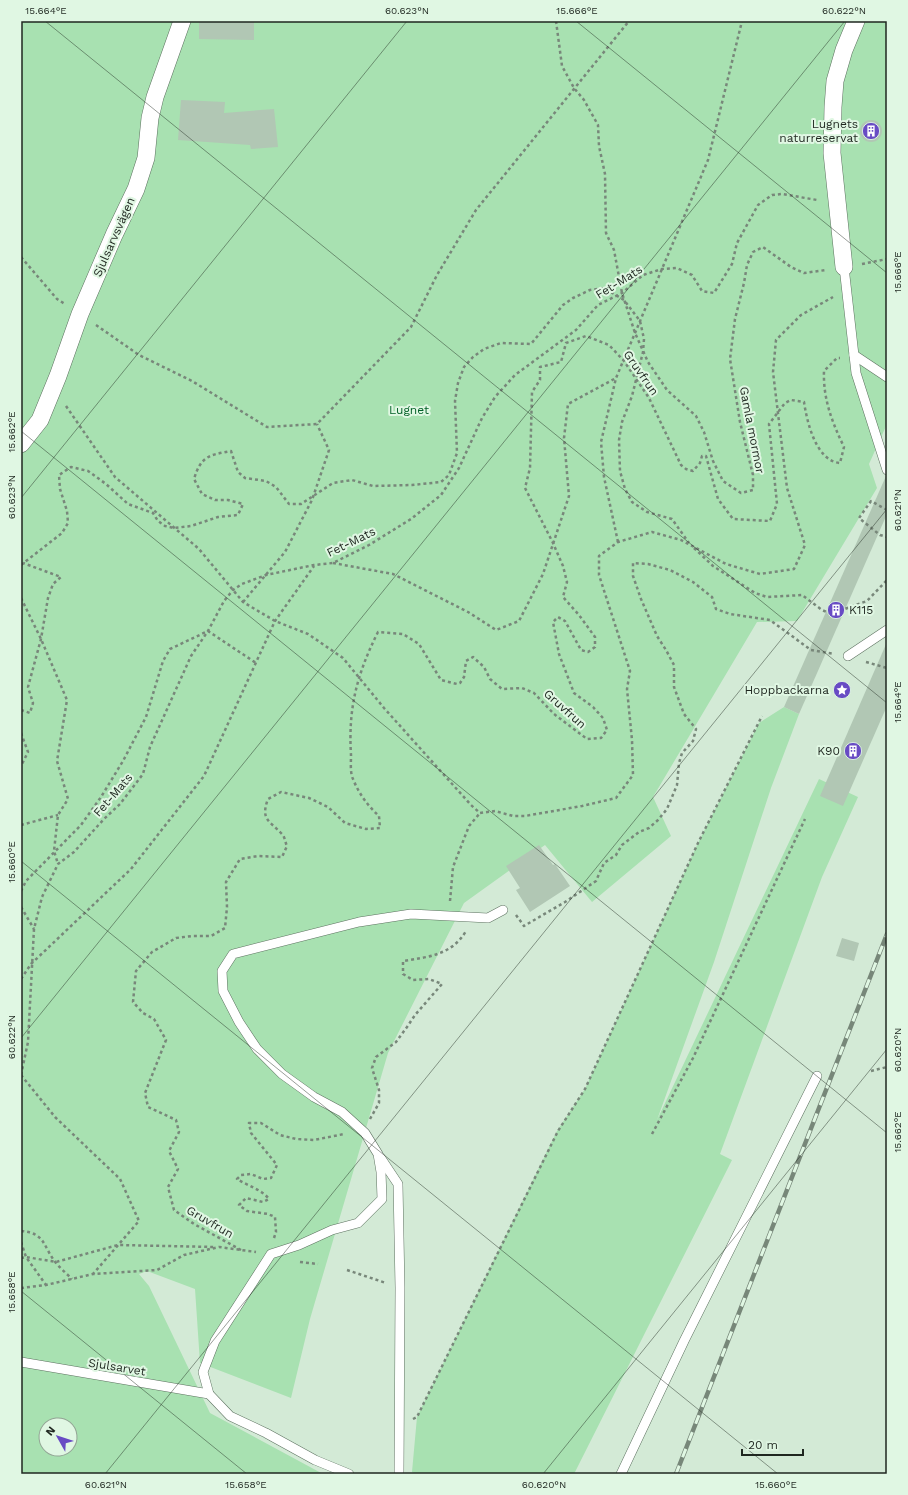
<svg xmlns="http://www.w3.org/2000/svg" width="908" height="1495" font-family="'Work Sans',sans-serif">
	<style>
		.green { fill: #a8e1b1; fill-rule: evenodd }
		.building { fill: #b1c7b4 }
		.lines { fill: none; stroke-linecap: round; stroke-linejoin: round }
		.service-casing { stroke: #5d7260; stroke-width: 10 }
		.minor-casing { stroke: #5d7260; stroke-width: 18 }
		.path { stroke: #78877a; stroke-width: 2.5; stroke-dasharray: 3 3; stroke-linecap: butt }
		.service { stroke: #fff; stroke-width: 9 }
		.minor { stroke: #fff; stroke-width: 17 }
		.rail-casing { stroke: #778779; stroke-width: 4.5 }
		.rail { stroke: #e0f7e3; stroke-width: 3; stroke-dasharray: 9; stroke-linecap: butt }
		.ticks { fill: none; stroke: #1f2720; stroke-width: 1; stroke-opacity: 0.45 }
		.labels { text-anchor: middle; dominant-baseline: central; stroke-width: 4; stroke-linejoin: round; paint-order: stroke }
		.poi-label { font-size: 12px; fill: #1f2720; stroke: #e0f7e3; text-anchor: end }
		.street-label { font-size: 12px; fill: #1f2720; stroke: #e0f7e3 }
		.park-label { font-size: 12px; fill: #005f26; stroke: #e0f7e3 }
		.neatline { fill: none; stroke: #1f2720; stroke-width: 1.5 }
		.ticks-label { font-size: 10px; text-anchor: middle; fill: #1f2720 }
	</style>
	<rect width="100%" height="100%" fill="#d3ead6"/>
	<g class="green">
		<path d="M 21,21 L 887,21 L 887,424 L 869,464 L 877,488 L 797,621 L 757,622 L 653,797 L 671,836 L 592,902 L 545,845 L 464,903 L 388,1053 L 310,1319 L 291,1398 L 200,1363 L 195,1289 L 147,1271 L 139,1274 L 149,1286 L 210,1413 L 323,1474 L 21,1474 ZM 46,1425 L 70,1425 L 70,1449 L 46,1449 Z"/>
		<polygon points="784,707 799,714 771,788 714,962 657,1120 819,779 858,797 822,877 720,1154 732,1160 574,1474 416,1474 412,1472 417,1417 557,1131 585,1089 698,843 759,723"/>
	</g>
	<g class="building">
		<polygon points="199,21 254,21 254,40 199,39"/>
		<polygon points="181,100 225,102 224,113 274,109 278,147 251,149 250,145 178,140"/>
		<circle cx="871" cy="131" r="11"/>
		<polygon points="886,476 887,514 799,714 784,707"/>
		<polygon points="887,642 887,706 843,806 820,796"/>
		<polygon points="539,845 553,865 555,864 570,886 530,912 516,890 520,888 506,866"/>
		<polygon points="842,938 859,943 854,961 836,956"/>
	</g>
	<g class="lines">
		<defs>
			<g id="service">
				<polyline points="844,267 856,373 887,470"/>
				<polyline points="854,355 887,377"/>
				<polyline points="848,656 887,630"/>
				<polyline points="380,1157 398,1184 400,1288 399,1474"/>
				<polyline points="21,1362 209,1394"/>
				<polyline points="349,1474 315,1460 266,1433 230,1416 209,1394 203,1372 215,1341 271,1254 299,1245 332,1230 358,1223 382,1199 381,1172 378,1154 365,1133 342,1112 314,1097 282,1074 257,1049 239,1022 223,991 222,971 233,954 359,922 411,914 488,918 503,910"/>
				<polyline points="621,1474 684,1341 817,1076"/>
			</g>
			<g id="minor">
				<polyline points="844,267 832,153 833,107 835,81 844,50 856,21"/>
				<polyline points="21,444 40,420 58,376 80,314 114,235 136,189 146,158 150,118 155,97 182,21"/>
			</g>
		</defs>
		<use href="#service" class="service-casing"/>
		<use href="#minor" class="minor-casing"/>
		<g class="path">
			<polyline points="556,21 562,66 574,88 584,100 598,125 599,146 605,174 606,233 614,250 622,293 635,333 648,362 667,390 696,416 704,432 713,461 723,481 741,493 753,490 753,475 740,422 730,359 735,319 744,283 747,265 753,252 763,247 791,267 804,273 826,270"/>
			<polyline points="21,257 57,299 65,304"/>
			<polyline points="862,264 887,259"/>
			<polyline points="96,325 139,355 192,381 267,427 317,424 411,327 437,275 476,210 629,21"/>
			<polyline points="66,406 115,477 199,549 243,602 275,621 308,634 343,658 384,708 471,805 480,813 495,811 513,816 525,816 582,806 616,798 633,775 632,740 627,689 630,671 599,575 599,556 618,542 652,532 681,540 726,564 760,574 794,569 805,545 787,488 773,372 776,340 801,315 833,297"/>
			<polyline points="887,510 871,501 859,518 880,535 887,537"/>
			<polyline points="618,542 604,477 601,442 616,378 708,160 742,21"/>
			<polyline points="694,548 713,566 755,593 767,597 802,595 822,610 831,614 867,601 887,580"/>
			<polyline points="333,563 393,574 468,612 496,630 519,621 543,574 569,496 564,438 568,404 616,378"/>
			<path d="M 21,565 L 62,533 L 68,523 L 67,511 L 60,489 L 59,475 L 71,467 L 88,471 L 106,484 L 128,504 L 153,513 L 158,521 L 165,526 L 174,528 L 191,526 L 218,517 L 238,515 L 243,504 L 228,500 L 215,500 L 202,494 L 194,479 C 201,456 209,455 231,451 L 238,472 L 245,478 L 266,481 L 276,487 L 289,504 L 301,504 L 333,483 L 352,480 L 373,486 L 412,485 L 441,482 L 449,475 L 457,453 L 455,401 L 458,383 L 464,367 L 473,357 L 484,349 L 501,343 L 531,344 L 563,305 L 573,298 L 590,290 L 604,288 L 624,300 L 640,321 L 644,339 L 643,352 L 632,396 L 622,422 L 619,440 L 620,471 L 625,489 L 632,502 L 647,512 L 672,519 L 689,543"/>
			<polyline points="21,598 41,639 67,700 57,761 68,799 58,815 54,851 58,864"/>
			<polyline points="243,602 285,552 312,500 329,450 317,424"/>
			<polyline points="866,662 887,668"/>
			<polyline points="21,710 30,713 33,703 28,687 41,639 48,598 53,584 61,577 23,563"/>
			<polyline points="21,733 28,752 21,766"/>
			<polyline points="21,825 58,815"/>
			<polyline points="21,891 26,881 81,825 101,797 123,761 146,717 163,661 170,649 208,631 256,663"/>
			<polyline points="450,901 453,867 469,826 480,813"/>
			<polyline points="21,907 34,929"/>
			<polyline points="516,915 524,926 565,902 596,881 604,863 616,855 622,845 639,832 649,828 658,820 667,809 677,785 679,763 682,753 693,741 696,729 684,714 674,687 674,665 666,650 657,636 641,599 633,576 633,563 648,564 670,570 693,582 712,597 716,609 730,614 770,620 811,650 834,654"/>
			<polyline points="21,979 31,964 131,869 204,776 275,621 314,566"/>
			<polyline points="871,1071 887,1067"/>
			<polyline points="21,1075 28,1042 34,929 42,897 58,864 74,852 104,819 120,804 143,774 150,747 191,656 208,631 224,601 233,590 242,584 266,575 314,565 333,563 369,545 411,519 441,495 459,468 482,418 495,397 515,375 576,330 598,305 622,293 643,275 662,269 677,268 692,275 702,291 714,293 732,264 737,243 758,205 772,195 782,194 817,200"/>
			<polyline points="21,1075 55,1117 120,1179 139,1221 93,1274"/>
			<path d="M 370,1119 L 379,1103 L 379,1090 L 372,1068 L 376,1057 L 396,1042 L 407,1027 L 415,1015 L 442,984 L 429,979 L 413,980 L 403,974 L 403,961 C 428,957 452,955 466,931"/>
			<polyline points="652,1134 693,1058 805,819"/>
			<path d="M 21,1231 C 46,1233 43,1247 56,1263 C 61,1269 67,1274 72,1279"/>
			<path d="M 274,1238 L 276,1232 L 275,1217 L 268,1214 L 247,1211 L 239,1205 L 246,1198 L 263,1202 L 269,1199 C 261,1189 248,1186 237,1179 L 241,1175 L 251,1174 L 263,1179 L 271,1178 L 277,1165 L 251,1133 L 249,1123 L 261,1123 L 280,1135 L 296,1139 L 314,1140 L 344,1134"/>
			<polyline points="21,1242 26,1257 46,1285"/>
			<path d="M 241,1250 L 194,1224 L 174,1210 L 168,1187 L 178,1169 L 169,1151 L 179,1132 L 176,1120 L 148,1107 L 145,1093 L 166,1040 L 154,1019 L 143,1013 L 133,1002 L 136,971 L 152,952 L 176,938 L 192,936 L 211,936 L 225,928 L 227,907 L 226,882 L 240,859 L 258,856 L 282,857 L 287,846 C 285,842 285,837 282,834 C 270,821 260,820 268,799 L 281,792 L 309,798 L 328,807 L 345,823 L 366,829 L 380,828 L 379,816 C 368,806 359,794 353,779 C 350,773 351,763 351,755 C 348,708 357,674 378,632 L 403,634 L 419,644 L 441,680 L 457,684 L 460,683 L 464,677 L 466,661 L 473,657 L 484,667 L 490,679 L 502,689 L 522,688 L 534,693 L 554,714 L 587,739 L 601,738 L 607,730 L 603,718 L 593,707 L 574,693 L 559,654 L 553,622 L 558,617 L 565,621 L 581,650 L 588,652 L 595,647 L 595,637 L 579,615 L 563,597 L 567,582 L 563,566 L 553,543 L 525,488 L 530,468 L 532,392 L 540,380 L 540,367 L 561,362 L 566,343 L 586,336 L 609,345 L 624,361 L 649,398 L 681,465 L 686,469 L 693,471 L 700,463 L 702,456 L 706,456 L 718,499 L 733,519 L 770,521 L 777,504 L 769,424 L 785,403 L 791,400 L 804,402 C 807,422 816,461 840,463 L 844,447 C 832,422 823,399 824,371 L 837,358 L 840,358"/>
			<polyline points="21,1258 26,1257 56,1262 118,1245 215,1247"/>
			<polyline points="300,1262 318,1264"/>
			<polyline points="347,1270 386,1283"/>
			<polyline points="21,1288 46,1285 93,1274 157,1270 184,1255 219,1247 256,1252"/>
			<polyline points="413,1419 417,1417 558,1131 585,1089 698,843 762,716"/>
		</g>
		<use href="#service" class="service"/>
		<use href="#minor" class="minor"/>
		<defs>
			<polyline id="rail" points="676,1474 887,934"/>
		</defs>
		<use href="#rail" class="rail-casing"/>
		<use href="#rail" class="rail"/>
	</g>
	<path class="ticks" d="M 45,21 L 887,703M 576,21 L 887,273M 21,431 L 887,1133M 21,498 L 407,21M 21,861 L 778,1474M 21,1038 L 845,21M 21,1291 L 247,1474M 105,1474 L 887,509M 543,1474 L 887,1049"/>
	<defs>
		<symbol id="building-disc" viewBox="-11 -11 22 22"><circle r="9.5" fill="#684bc4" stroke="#e0f7e3"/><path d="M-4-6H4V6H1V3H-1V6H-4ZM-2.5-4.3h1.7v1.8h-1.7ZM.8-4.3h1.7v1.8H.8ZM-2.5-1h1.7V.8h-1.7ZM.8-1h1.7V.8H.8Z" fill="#fff"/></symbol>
		<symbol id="sight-disc" viewBox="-11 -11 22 22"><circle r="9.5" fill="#684bc4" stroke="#e0f7e3"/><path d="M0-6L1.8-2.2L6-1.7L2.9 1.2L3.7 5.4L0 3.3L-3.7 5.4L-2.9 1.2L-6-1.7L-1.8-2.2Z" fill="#fff"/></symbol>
	</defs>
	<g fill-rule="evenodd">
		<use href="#building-disc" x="861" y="121" width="20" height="20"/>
		<use href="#building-disc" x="826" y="600" width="20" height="20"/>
		<use href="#sight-disc" x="832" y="680" width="20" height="20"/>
		<use href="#building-disc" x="843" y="741" width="20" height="20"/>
	</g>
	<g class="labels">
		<g class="poi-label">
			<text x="858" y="124">Lugnets<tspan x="858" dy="14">naturreservat</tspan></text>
			<text x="849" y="610" text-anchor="start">K115</text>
			<text x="829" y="690">Hoppbackarna</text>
			<text x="840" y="751">K90</text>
		</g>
		<g class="street-label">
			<text transform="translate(114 237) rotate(-66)">Sjulsarvsvägen</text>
			<text transform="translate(619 282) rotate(-32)">Fet-Mats</text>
			<text transform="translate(641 373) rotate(55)">Gruvfrun</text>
			<text transform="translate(752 430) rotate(79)">Gamla mormor</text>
			<text transform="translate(351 542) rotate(-26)">Fet-Mats</text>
			<text transform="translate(565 709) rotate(42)">Gruvfrun</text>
			<text transform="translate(113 795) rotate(-49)">Fet-Mats</text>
			<text transform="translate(210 1222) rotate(30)">Gruvfrun</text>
			<text transform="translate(117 1367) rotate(9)">Sjulsarvet</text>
		</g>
		<g class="park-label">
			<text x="409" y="410">Lugnet</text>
		</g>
	</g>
	<rect width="908" height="1495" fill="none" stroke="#e0f7e3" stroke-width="44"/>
	<g transform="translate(58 1437) rotate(309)"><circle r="19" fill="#e0f7e3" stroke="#93a495"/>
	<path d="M0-3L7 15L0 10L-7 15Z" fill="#684bc4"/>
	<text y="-6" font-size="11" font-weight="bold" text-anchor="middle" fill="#1f2720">N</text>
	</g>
	<path d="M742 1449v6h61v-6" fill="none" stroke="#1f2720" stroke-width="2"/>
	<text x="748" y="1449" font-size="12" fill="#1f2720" stroke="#e0f7e3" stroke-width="3" paint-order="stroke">20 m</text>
	<rect x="22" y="22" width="864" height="1451" class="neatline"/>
	<g class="ticks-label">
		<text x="46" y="14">15.664°E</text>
		<text x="407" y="14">60.623°N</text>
		<text x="577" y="14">15.666°E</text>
		<text x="844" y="14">60.622°N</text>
		<text transform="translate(897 272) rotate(-90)" y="4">15.666°E</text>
		<text transform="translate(11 432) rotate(-90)" y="4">15.662°E</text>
		<text transform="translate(11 497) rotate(-90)" y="4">60.623°N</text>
		<text transform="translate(897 510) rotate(-90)" y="4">60.621°N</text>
		<text transform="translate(897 702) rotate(-90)" y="4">15.664°E</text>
		<text transform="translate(11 862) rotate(-90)" y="4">15.660°E</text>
		<text transform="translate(11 1037) rotate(-90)" y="4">60.622°N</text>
		<text transform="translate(897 1050) rotate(-90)" y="4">60.620°N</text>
		<text transform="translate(897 1132) rotate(-90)" y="4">15.662°E</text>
		<text transform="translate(11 1292) rotate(-90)" y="4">15.658°E</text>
		<text x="106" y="1488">60.621°N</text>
		<text x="246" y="1488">15.658°E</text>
		<text x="544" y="1488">60.620°N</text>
		<text x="776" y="1488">15.660°E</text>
	</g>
</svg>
